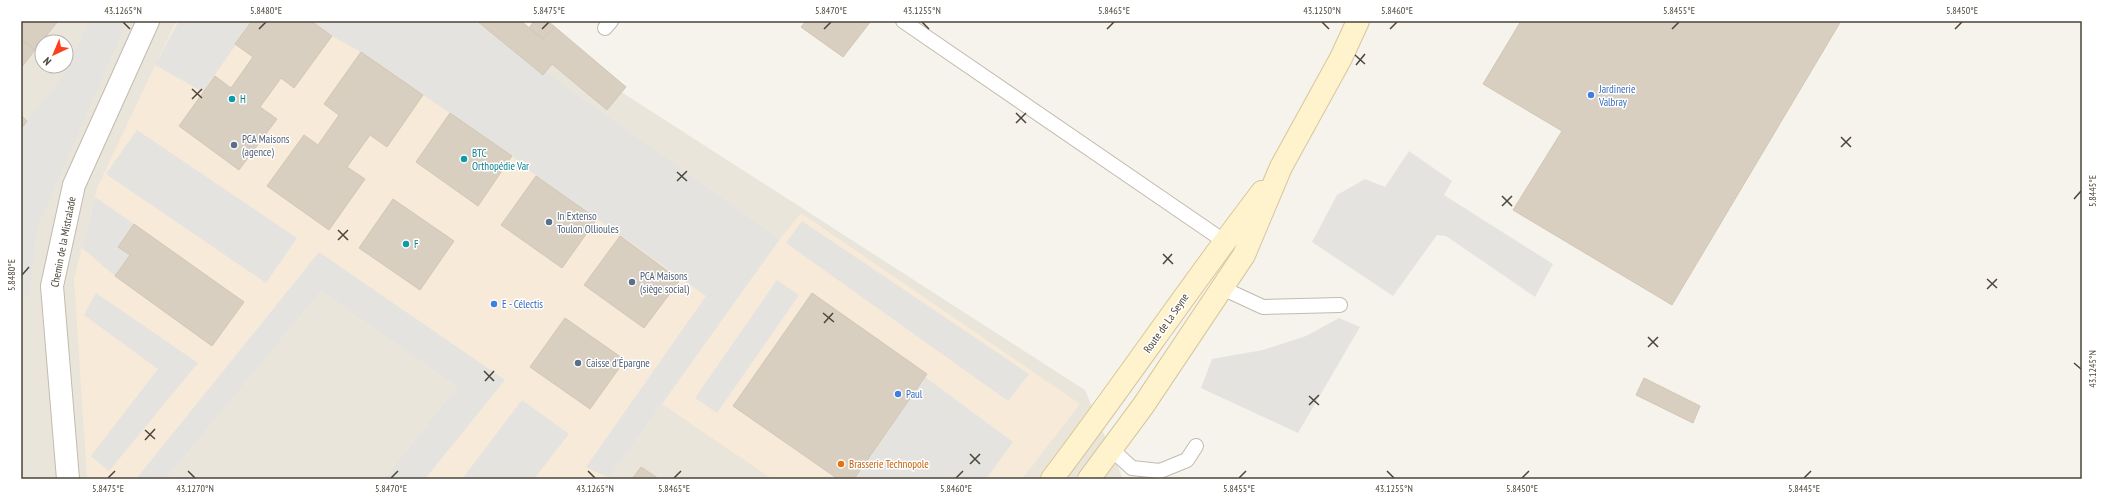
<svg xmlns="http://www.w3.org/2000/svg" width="2103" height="500" font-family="'PT Sans Narrow',sans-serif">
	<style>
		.residential { fill: #eae5da; fill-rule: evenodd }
		.commercial { fill: #f7ead8 }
		.parking { fill: #e5e3e0 }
		.building { fill: #d8cfc1; stroke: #d3c7b4 }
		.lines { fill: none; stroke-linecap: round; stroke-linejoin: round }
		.service-casing { stroke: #c2bbae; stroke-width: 16 }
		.minor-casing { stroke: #c2bbae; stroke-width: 24 }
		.secondary-casing { stroke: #d6c79b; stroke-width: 24 }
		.service { stroke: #fff; stroke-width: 14 }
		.minor { stroke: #fff; stroke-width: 22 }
		.secondary { stroke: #fff3cd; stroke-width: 22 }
		.ticks { fill: none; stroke: #4b4439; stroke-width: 1.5 }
		.shop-dot { fill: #3f7fe0; stroke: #fff; stroke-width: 1.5 }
		.culture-dot { fill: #0f9aa8; stroke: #fff; stroke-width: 1.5 }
		.service-dot { fill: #5c6f8a; stroke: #fff; stroke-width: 1.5 }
		.food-dot { fill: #e8710a; stroke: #fff; stroke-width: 1.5 }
		.labels { text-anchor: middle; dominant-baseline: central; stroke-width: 3; stroke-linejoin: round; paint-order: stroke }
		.shop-label { font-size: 11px; fill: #366cbe; stroke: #fff; text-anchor: start }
		.culture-label { font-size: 11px; fill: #0d838f; stroke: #fff; text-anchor: start }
		.service-label { font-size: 11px; fill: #4e5e75; stroke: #fff; text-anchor: start }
		.street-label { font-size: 11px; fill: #4b4439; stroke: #fff }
		.food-label { font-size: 11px; fill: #c56008; stroke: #fff; text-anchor: start }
		.neatline { fill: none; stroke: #4b4439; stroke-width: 1.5 }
		.ticks-label { font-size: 10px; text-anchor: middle; fill: #4b4439 }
	</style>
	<rect width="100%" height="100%" fill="#f6f3ec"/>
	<path class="residential" d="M 21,21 L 511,21 L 1085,390 L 1123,479 L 21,479 ZM 42,42 L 66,42 L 66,66 L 42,66 Z"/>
	<polygon class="commercial" points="176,21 475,21 780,239 801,213 1080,404 1022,479 772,479 662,404 608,479 384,479 457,387 321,291 166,479 87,479 74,279 97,188"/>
	<g class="parking">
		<polygon points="89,21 127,21 37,228 29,297 21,293 21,129 66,73"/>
		<polygon points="179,21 252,21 203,92 155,65"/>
		<polygon points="311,21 475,21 780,239 609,478 586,467 706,296 536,176 512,156 361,52 332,36"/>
		<polygon points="137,130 297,238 266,283 106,174"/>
		<polygon points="1409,151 1452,181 1444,195 1553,264 1535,297 1446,236 1437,235 1393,296 1312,242 1337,195 1365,179 1385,187"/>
		<polygon points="95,197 134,224 118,246 130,255 115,276 82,248"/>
		<polygon points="802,221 1029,374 1008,401 786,243"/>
		<polygon points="319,252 505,380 425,479 384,479 457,387 321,291 166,479 136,479"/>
		<polygon points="777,280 799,295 717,413 695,398"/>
		<polygon points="96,293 198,363 109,471 91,456 158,369 84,315"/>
		<polygon points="1339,318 1360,327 1298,433 1201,388 1212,359 1263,350 1306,336"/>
		<polygon points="925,377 1013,442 986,479 854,479"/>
		<polygon points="522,400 569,434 534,479 462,479"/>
	</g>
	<g class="building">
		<polygon points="21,21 58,21 35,50 21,39"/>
		<polygon points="252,21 311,21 332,36 294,88 281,78 260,107 277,119 239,170 179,126 215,76 231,88 253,57 235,44"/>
		<polygon points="477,21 521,21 543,39 555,27 626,87 607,110 552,64 543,75"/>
		<polygon points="534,21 548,21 555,27 543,39 529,28"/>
		<polygon points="806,21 871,21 843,57 801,27"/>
		<polygon points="1521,21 1841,21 1672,305 1513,210 1562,131 1483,84"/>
		<polygon points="21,39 35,50 21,68"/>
		<polygon points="361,52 423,95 387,147 370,135 347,167 365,179 329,230 267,186 304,135 318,145 339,115 324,104"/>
		<polygon points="450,113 512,156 478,206 416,162"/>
		<polygon points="21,115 27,121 21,129"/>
		<polygon points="536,176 597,219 562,268 501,225"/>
		<polygon points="393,199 454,241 420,290 359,248"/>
		<polygon points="134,224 244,302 212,346 115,276 130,255 118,247"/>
		<polygon points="620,236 680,280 644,328 584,285"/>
		<polygon points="812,293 927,374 854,479 838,479 733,406"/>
		<polygon points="565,318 625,360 590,409 530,367"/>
		<polygon points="1644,378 1700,406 1693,423 1636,395"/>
		<polygon points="641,467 659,479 632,479"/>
	</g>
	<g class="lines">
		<defs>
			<g id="service">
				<polyline points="903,21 1224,241"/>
				<polyline points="605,28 611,21"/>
				<polyline points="1222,288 1263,307 1340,305"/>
				<polyline points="1111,449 1132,468 1160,471 1187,460 1196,446"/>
			</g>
			<polyline id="minor" points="68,479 52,286 74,185 148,21"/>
			<g id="secondary">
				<path d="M 1052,479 C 1124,384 1190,286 1262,192"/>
				<polyline points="1089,479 1143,406 1244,255 1281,167 1341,58 1358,21"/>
			</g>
		</defs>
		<use href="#service" class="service-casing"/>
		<use href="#minor" class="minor-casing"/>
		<use href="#secondary" class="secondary-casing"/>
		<use href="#service" class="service"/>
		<use href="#minor" class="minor"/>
		<use href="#secondary" class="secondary"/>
	</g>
	<path class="ticks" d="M 123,22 L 130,29M 922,22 L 929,29M 1322,22 L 1329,29M 259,29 L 266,22M 542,29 L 549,22M 824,29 L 831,22M 1107,29 L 1114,22M 1390,29 L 1397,22M 1672,29 L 1679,22M 1955,29 L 1962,22M 1355,55 L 1365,64M 1356,65 L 1365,54M 192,89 L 202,98M 192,99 L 202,89M 1016,113 L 1026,123M 1016,123 L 1026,113M 1841,137 L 1851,147M 1841,147 L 1851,137M 677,172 L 687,181M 677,181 L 687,171M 1502,196 L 1512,206M 2074,199 L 2081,191M 1502,206 L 1512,196M 338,230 L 348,240M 338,240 L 348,230M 1163,254 L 1173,264M 1163,264 L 1172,254M 22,275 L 29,267M 1987,279 L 1997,288M 1987,289 L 1997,279M 823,313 L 834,322M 824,323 L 833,313M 1648,337 L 1658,347M 1648,347 L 1658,337M 2074,363 L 2081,369M 484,371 L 494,381M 485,381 L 494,371M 1309,396 L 1319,405M 1309,405 L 1319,395M 145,430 L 155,439M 145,440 L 155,429M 970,454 L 980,464M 970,464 L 980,454M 188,471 L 195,478M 588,471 L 595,478M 1387,471 L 1394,478M 108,478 L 115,471M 391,478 L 398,471M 674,478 L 681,471M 956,478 L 963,471M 1239,478 L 1246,471M 1522,478 L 1529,471M 1804,478 L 1811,471"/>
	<g class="shop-dot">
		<circle cx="1591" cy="95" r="4"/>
		<circle cx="494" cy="304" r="4"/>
		<circle cx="898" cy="394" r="4"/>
	</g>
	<g class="culture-dot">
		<circle cx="232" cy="99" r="4"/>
		<circle cx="464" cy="159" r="4"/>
		<circle cx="406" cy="244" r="4"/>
	</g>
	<g class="service-dot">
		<circle cx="234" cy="145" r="4"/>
		<circle cx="549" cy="222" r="4"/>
		<circle cx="632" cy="282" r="4"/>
		<circle cx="578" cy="363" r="4"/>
	</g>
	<circle class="food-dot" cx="841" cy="464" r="4"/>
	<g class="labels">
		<g class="shop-label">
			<text x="1599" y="89">Jardinerie<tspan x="1599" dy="13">Valbray</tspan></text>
			<text x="502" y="304">E - Célectis</text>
			<text x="906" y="394">Paul</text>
		</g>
		<g class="culture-label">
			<text x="240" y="99">H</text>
			<text x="472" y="153">BTC<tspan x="472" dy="13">Orthopédie Var</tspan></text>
			<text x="414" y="244">F</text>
		</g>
		<g class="service-label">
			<text x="242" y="139">PCA Maisons<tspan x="242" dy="13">(agence)</tspan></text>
			<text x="557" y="216">In Extenso<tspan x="557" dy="13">Toulon Ollioules</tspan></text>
			<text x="640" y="276">PCA Maisons<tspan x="640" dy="13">(siège social)</tspan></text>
			<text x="586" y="363">Caisse d'Épargne</text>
		</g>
		<g class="street-label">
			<text transform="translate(63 242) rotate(-79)">Chemin de la Mistralade</text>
			<text transform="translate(1166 323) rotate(-55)">Route de La Seyne</text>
		</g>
		<g class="food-label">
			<text x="849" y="464">Brasserie Technopole</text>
		</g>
	</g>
	<rect width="2103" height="500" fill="none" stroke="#ffffff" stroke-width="44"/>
	<g transform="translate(54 54) rotate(224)"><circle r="19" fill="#ffffff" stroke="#b7b4b0"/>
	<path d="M0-3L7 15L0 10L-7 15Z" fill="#fc3f1d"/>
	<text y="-6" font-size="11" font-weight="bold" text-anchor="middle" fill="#4b4439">N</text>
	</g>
	<rect x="22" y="22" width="2059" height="456" class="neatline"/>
	<g class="ticks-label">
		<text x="123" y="14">43.1265°N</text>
		<text x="266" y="14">5.8480°E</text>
		<text x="549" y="14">5.8475°E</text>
		<text x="831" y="14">5.8470°E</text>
		<text x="922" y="14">43.1255°N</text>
		<text x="1114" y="14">5.8465°E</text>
		<text x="1322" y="14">43.1250°N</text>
		<text x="1397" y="14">5.8460°E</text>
		<text x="1679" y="14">5.8455°E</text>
		<text x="1962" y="14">5.8450°E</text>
		<text transform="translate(2092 191) rotate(-90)" y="4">5.8445°E</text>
		<text transform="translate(11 275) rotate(-90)" y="4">5.8480°E</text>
		<text transform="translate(2092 369) rotate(-90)" y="4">43.1245°N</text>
		<text x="108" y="492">5.8475°E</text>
		<text x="195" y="492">43.1270°N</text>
		<text x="391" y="492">5.8470°E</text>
		<text x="595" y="492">43.1265°N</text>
		<text x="674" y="492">5.8465°E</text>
		<text x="956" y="492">5.8460°E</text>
		<text x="1239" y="492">5.8455°E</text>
		<text x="1394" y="492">43.1255°N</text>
		<text x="1522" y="492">5.8450°E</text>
		<text x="1804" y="492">5.8445°E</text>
	</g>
</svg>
